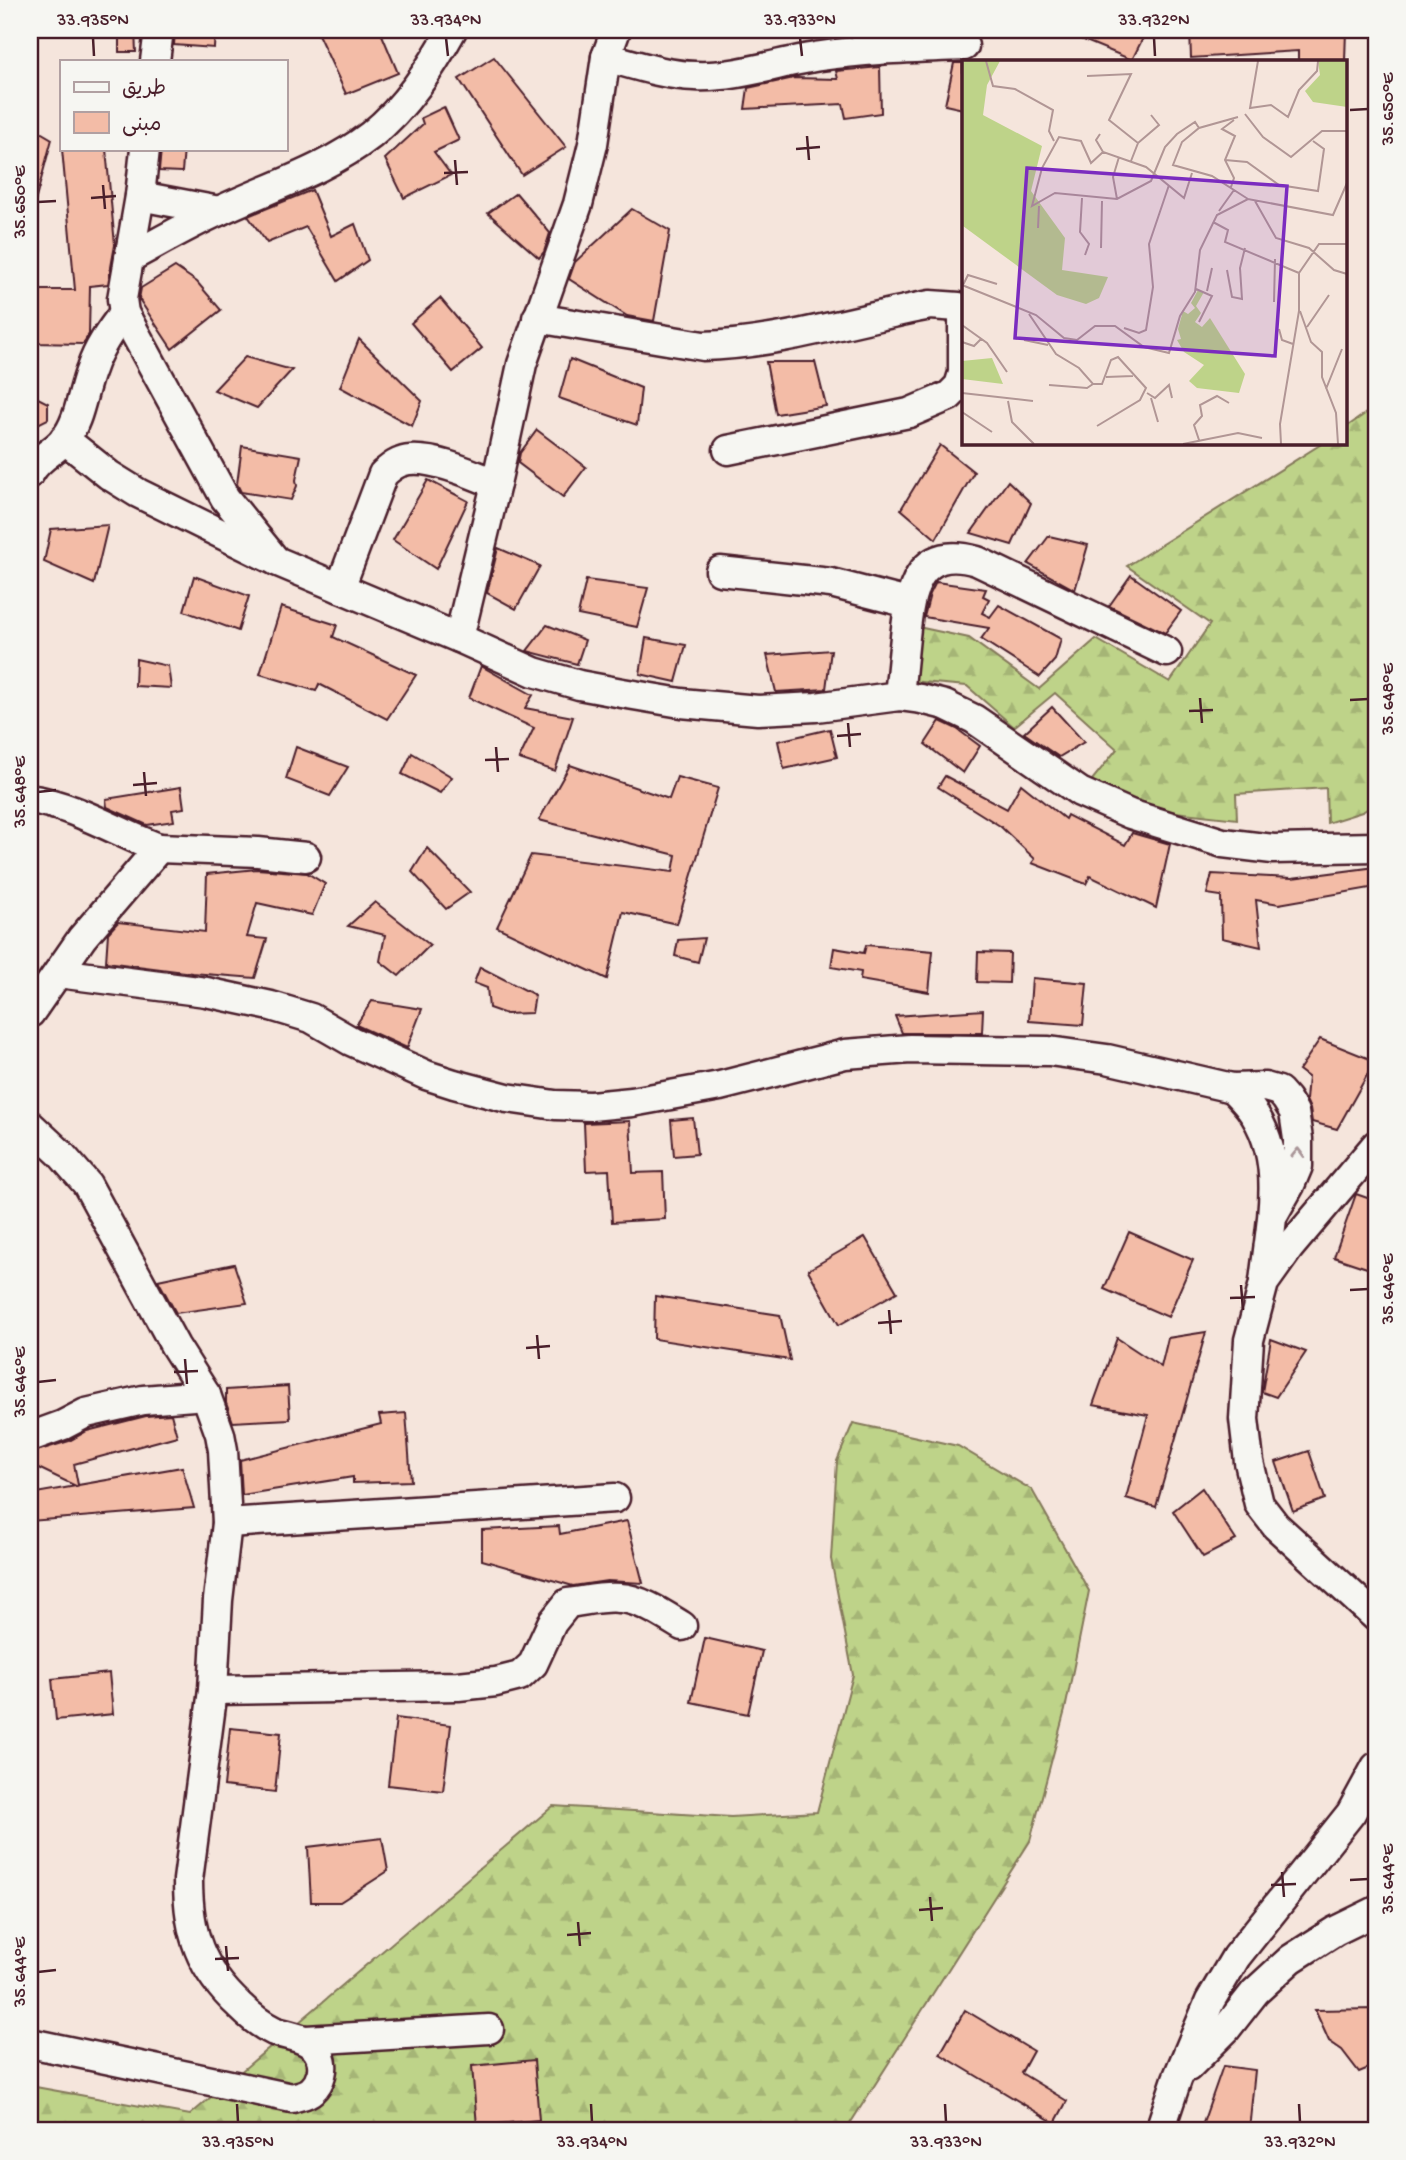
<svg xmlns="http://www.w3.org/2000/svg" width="1406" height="2160" font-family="'Gochi Hand','Playpen Sans Arabic',sans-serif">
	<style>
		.forest { fill: url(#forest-firs); stroke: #84795a; stroke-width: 2 }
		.building { fill: #f3bca7; stroke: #4a1f2b; stroke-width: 2 }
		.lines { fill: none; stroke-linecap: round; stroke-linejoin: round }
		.minor-casing { stroke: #4a1f2b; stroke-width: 33 }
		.minor { stroke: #f6f6f2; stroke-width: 28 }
		.oneway { stroke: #a99598 }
		.ticks { fill: none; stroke: #4a1f2b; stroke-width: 2.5 }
		.inset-road { fill: none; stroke: #b19695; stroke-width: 2 }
		.view { fill: #7b2cbf; fill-opacity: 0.15; stroke: #7b2cbf; stroke-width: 3.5 }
		.inset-edge { fill: none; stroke: #4a1f2b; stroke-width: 3.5 }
		.neatline { fill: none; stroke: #4a1f2b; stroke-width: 2.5 }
		.ticks-label { font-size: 18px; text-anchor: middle; fill: #4a1f2b }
	</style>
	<defs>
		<pattern id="forest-firs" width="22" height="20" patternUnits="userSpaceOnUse" patternTransform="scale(1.75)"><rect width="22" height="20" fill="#bed389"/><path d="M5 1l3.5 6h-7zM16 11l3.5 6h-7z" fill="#a5b576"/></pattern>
	</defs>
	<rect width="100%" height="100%" fill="#f5e5dc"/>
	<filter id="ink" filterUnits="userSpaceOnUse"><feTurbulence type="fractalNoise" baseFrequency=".0143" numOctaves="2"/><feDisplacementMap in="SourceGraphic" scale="14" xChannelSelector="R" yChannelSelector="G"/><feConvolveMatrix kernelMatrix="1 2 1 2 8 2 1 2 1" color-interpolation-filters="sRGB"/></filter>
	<g filter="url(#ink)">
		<g class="forest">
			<polygon points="1376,406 1376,804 1362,812 1327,823 1326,788 1236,794 1237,819 1157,810 1088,785 1117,749 1055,693 1014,727 967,686 910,681 918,627 969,638 1039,689 1096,639 1170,682 1210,624 1127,566 1323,443 1345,443 1345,428"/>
			<polygon points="853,1423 958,1446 1032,1490 1089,1591 1065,1710 1030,1841 846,2130 30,2130 30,2086 190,2115 553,1806 731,1817 817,1812 853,1675 831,1559 837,1461"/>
		</g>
		<g class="building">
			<polygon points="175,30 215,30 214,48 174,45"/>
			<polygon points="316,30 380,30 398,73 346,94"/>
			<polygon points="1059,30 1147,30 1132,60"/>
			<polygon points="1190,30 1346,30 1345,61 1298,61 1298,51 1191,58"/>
			<polygon points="135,31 136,52 119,52 119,32"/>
			<polygon points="494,57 566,147 522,175 459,79"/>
			<polygon points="954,63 963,63 963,109 945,105"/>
			<polygon points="880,67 881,113 846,118 843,104 745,109 748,88 794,78 838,79 836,71"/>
			<polygon points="444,107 459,140 434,152 451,175 404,198 385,159 423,124 421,118"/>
			<polygon points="30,126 52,139 35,202 30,202"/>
			<polygon points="62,149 106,149 115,245 108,284 90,286 89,334 83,344 34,343 35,290 75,290"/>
			<polygon points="161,149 184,149 182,172 159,171"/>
			<polygon points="312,190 331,236 355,224 368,260 338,281 306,227 267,243 248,216"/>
			<polygon points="516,193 550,233 544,252 539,258 488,213"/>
			<polygon points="632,209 670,231 654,321 627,316 569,279 575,262"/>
			<polygon points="175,267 197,282 221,310 172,349 139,299 141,288"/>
			<polygon points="440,298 482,348 453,372 411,323"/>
			<polygon points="359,339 422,401 412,426 340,387"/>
			<polygon points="245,357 292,370 257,408 214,390"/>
			<polygon points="570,359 641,388 637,425 559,398"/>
			<polygon points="766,362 815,362 826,406 776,414"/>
			<polygon points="30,394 48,403 48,419 30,428"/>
			<polygon points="537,430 586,467 563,497 518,463 520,453"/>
			<polygon points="940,445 974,472 936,539 901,509"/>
			<polygon points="242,446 301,456 296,480 297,486 291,500 241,492 237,484"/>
			<polygon points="428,480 468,501 436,569 393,540"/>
			<polygon points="1008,481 1031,503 1012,545 971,533"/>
			<polygon points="108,525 94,584 44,562 51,529"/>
			<polygon points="1049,536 1088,545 1075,590 1028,564"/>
			<polygon points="498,548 540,566 516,609 487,593"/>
			<polygon points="1131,575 1181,611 1165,633 1109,606"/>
			<polygon points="194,576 249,596 238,631 184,611"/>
			<polygon points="586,580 648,588 637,627 578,615"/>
			<polygon points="936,582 986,589 983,596 989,599 982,613 990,617 999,605 1061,639 1055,660 1040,677 981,639 989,628 924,617 930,594"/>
			<polygon points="281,607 337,625 333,637 416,675 387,719 319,684 316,691 260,674"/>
			<polygon points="547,625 585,640 577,664 527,651"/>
			<polygon points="646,638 686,645 676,682 640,674"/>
			<polygon points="831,650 826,689 776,692 767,655"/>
			<polygon points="136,659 168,666 171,688 135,686"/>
			<polygon points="481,666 533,695 525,708 573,717 555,771 519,759 534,728 469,698"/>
			<polygon points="1052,707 1084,742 1059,757 1024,733"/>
			<polygon points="940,721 957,729 980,746 963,773 925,744"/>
			<polygon points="830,729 837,757 784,769 778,741"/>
			<polygon points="296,747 348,767 330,796 286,779"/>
			<polygon points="412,753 452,777 440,793 402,774"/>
			<polygon points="570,765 669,799 677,777 718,788 677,924 623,912 607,979 497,927 531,855 673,872 676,855 539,820"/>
			<polygon points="945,776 1007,809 1021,784 1065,819 1067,815 1125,845 1132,833 1170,844 1156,908 1090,876 1086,884 1032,863 1035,859 1000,826 938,787"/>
			<polygon points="181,787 184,808 172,810 174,821 147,825 107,807 106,799"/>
			<polygon points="427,848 470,892 446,909 412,872"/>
			<polygon points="1376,867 1376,887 1279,904 1256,900 1261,947 1222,938 1221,896 1207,894 1212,874 1292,878"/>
			<polygon points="257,869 307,873 325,884 312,915 257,903 247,937 267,939 255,978 192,973 106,962 108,933 118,922 205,932 207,874"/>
			<polygon points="375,902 430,945 399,976 380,961 385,935 348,926"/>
			<polygon points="704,938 698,962 675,956 678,940"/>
			<polygon points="866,945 933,951 929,992 860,980 861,972 831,967 834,948 864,953"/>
			<polygon points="978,952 1010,953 1009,983 977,982"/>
			<polygon points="480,967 535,995 532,1013 506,1014 489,1008 487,988 474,983"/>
			<polygon points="1032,978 1087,983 1083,1025 1029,1021"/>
			<polygon points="372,1001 422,1009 407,1048 356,1025"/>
			<polygon points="983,1010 982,1033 902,1033 895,1016"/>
			<polygon points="1320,1039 1375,1061 1337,1129 1312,1122 1310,1109 1306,1100 1308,1077 1299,1070"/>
			<polygon points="693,1118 697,1154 674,1156 671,1120"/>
			<polygon points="630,1121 633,1173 663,1172 665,1219 612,1222 609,1170 586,1171 584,1123"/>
			<polygon points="1356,1194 1376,1201 1376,1271 1334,1257"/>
			<polygon points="1129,1232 1193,1260 1168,1317 1104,1289"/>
			<polygon points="865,1237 897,1292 839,1325 808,1270"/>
			<polygon points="234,1264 247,1303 176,1313 158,1280"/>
			<polygon points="655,1296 780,1315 790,1360 654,1339"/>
			<polygon points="1206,1332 1156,1507 1126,1498 1148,1415 1093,1405 1117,1338 1161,1367 1168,1338"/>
			<polygon points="1271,1339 1306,1352 1276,1397 1262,1392"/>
			<polygon points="288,1386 290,1419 233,1422 226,1403 226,1390"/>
			<polygon points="406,1413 411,1481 353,1483 353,1477 242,1495 240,1460 381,1424 379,1415"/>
			<polygon points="171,1414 177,1436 74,1464 78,1485 182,1467 194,1508 30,1521 30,1494 76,1486 30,1464 30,1453 69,1441 87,1431 146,1416"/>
			<polygon points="1309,1451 1325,1499 1293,1511 1276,1462"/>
			<polygon points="1202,1488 1236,1540 1203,1557 1173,1511"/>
			<polygon points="627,1521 643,1583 607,1581 573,1586 482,1560 482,1530 559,1526 560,1534"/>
			<polygon points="705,1638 762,1651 748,1714 691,1702"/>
			<polygon points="109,1673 113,1714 56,1720 52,1679"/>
			<polygon points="396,1718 451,1725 443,1791 388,1785"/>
			<polygon points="230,1728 281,1733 275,1792 224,1786"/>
			<polygon points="382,1838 388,1871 340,1902 311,1902 308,1847"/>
			<polygon points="1376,2009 1376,2065 1359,2072 1342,2050 1329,2041 1315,2010"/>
			<polygon points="965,2010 1033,2051 1021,2073 1067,2101 1055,2123 940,2054"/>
			<polygon points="534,2060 539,2120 477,2126 472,2066"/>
			<polygon points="1223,2066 1255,2070 1249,2130 1211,2130 1202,2126"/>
		</g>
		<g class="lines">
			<defs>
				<g id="minor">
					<path d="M 606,57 C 635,65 665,75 695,76 C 737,78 780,62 821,56 C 868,49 917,48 964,46"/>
					<polyline points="155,61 159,30"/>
					<polyline points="145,149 140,196 122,299 124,313 225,498 276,561 459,638 534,672 579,685 622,693 681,703 758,710 816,707 899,696 921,699 945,705 974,719 1080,792 1130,814 1223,843 1273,849 1376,847"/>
					<polyline points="140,196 219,211"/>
					<path d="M 129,258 C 159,242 188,225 219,211 C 270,187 326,170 371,135 C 406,107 431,68 452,30"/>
					<path d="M 537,318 L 703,346 C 777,344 857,319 930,305 L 959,307 L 963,314 L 963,373 L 959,386 L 949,396 L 909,413 L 728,450"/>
					<polyline points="64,439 109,475 138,493 270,558"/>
					<path d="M 30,473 C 38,457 53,453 64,440 C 80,421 82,391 91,369 C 98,348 110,331 124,313"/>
					<polyline points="720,571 831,583 908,603"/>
					<path d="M 340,588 L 383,474 C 388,470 394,464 401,462 C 425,453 473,474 496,484 L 522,364 L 578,204 L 593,144 L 606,57 L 616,30"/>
					<polyline points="459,638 496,484"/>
					<path d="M 899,696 C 901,676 903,657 905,637 C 910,590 917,544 977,561 L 1167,652"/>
					<path d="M 30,799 C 76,806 116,832 159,848 L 82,938 L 30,1013"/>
					<polyline points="159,848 258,852 306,857"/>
					<polyline points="58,973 206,992 271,1006 311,1018 351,1041 426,1075 454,1084 507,1098 555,1105 591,1106 632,1102 720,1086 845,1054 910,1049 1049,1051 1107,1059 1232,1088 1265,1087 1279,1091 1286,1099 1294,1112 1298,1139 1298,1166 1290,1185 1273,1215"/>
					<path d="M 1232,1088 C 1238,1094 1245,1101 1250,1108 C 1288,1158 1270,1225 1264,1282"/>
					<path d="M 30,1125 L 60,1153 L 87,1184 L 175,1346 L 206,1395 L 220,1434 L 223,1450 L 227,1523 L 218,1600 L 213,1690 L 188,1880 C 188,1933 200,1969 240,2006 C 250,2016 261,2025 274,2031 C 290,2037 313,2037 320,2056 C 325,2067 321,2082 312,2090 C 307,2095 298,2096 292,2098 L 30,2043"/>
					<polyline points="1376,1145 1289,1248 1264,1283 1249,1340 1244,1419 1249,1462 1259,1504 1276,1526 1376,1617"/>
					<polyline points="30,1437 63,1425 86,1413 143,1400 206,1395"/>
					<polyline points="227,1523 615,1498"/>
					<path d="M 213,1690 L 458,1686 L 496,1682 L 520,1676 L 533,1664 L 552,1623 L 568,1603 C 585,1601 603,1596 620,1598 C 641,1599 664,1615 682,1626"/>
					<polyline points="306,2040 489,2029"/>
					<polyline points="1188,2067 1226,2029 1255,1992 1291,1959 1335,1931 1376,1911"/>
					<polyline points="1160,2130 1177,2079 1210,2001 1236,1957 1351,1813 1376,1767"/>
				</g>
			</defs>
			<use href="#minor" class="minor-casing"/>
			<use href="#minor" class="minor"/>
		</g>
		<defs><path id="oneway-chevron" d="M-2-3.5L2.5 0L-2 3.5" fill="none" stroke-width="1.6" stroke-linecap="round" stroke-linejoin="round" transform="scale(1.75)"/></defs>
		<use class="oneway" href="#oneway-chevron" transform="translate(1298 1153) rotate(-89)"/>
	</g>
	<path class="ticks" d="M 93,38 L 94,56M 446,38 L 448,56M 800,38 L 802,56M 1154,38 L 1155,56M 1350,110 L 1368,109M 807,136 L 809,160M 796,149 L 820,147M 455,160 L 457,185M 444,173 L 468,172M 103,185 L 105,209M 91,198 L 116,196M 38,202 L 56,201M 1200,698 L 1202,723M 1350,700 L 1368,699M 1189,711 L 1213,710M 848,723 L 850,747M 837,736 L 861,734M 496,747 L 498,772M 485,760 L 509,759M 144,772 L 146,796M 133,785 L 157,783M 38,792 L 56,790M 1241,1285 L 1243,1310M 1350,1290 L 1368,1289M 1230,1298 L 1255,1297M 889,1310 L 891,1334M 878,1323 L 902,1321M 537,1335 L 539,1359M 526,1348 L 550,1346M 185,1359 L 187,1384M 174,1372 L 198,1371M 38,1382 L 56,1380M 1282,1872 L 1284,1897M 1350,1880 L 1368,1879M 1271,1885 L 1296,1884M 930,1897 L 932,1921M 919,1910 L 943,1908M 578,1922 L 580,1946M 567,1935 L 591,1933M 226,1946 L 228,1971M 215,1959 L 239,1958M 38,1972 L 56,1970M 237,2104 L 238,2122M 591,2104 L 592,2122M 945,2104 L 946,2122M 1299,2104 L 1300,2122"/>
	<g transform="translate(962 60)">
		<rect width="385" height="385" fill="#f5e5dc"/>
		<path d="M 0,1 L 38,1 L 25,25 L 21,55 L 80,86 L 69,131 L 103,178 L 100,210 L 146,217 L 137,238 L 124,244 L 95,235 L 1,166 ZM 356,1 L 385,1 L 385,47 L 351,42 L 343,31 L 358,15 ZM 236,230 L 242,232 L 234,246 L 239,253 L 233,262 L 240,267 L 248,258 L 283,314 L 277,333 L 235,328 L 227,321 L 242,305 L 222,292 L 215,280 L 219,279 L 216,269 L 221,251 L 226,254 L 233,248 L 229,243 ZM 30,298 L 41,324 L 0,319 L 0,301 Z" fill="#bed389"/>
		<path class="inset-road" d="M 24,1 L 31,26 L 53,29 L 91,50 L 87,71 L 92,81M 296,1 L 288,48 L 309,45 L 326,57 L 337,30 L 355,11 L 356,1M 125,16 L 169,14 L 147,60 L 176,83 L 169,101M 283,54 L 301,77 L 329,97 L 360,71 L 385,71M 276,57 L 237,68 L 220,82 L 211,105 L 250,116 L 286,139M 138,74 L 134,80 L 141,92 L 184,107 L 222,138 L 230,113M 176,83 L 197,65 L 189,55M 141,92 L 129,103 L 119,81 L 97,77 L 80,108 L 70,146 L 93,133 L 155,139 L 189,121 L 203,87 L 215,74 L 233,62 L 237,68M 263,100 L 285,102 L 317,125 L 356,131 L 362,89 L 351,81M 269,127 L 272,118 L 263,100 L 273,76 L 260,69 L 272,60M 120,138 L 118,172 L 127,184 L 123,195M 155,139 L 151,117 L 157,97M 293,141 L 314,178 L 347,188 L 372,210 L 385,214M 257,151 L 272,130M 251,162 L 266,170 L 263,182 L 337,213M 76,168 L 77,146M 139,188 L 140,141M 265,210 L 270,237 L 280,239 L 278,208 L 283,188M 0,225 L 74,255 L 102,278 L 115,280 L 133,266 L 153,266 L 182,287 L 207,293 L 218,256 L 233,232 L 238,190 L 255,155 L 286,139 L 371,155 L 385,123M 1,225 L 6,215 L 35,224M 234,229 L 250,236 L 237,262M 245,231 L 250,208M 312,242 L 313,199M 338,251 L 349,282 L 360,292 L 360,317 L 374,353 L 376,384M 67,254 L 94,294 L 117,308 L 131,324 L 140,324 L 149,300 L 156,297 L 184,328 L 178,340 L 135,366M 0,265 L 25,283 L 45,312M 345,267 L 367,235M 162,268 L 177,273 L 184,270 L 191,227 L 187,184 L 207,125M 317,269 L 320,280 L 331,284M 62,280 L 86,285M 0,282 L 12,286 L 19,279M 144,317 L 171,316M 87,325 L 125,328 L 131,324M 364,329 L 380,289M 0,333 L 71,341M 185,333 L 193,338 L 207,325 L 210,338M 189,338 L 196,362M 46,341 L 50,362 L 72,384M 0,352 L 30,372M 237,380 L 232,365 L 240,356 L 238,345 L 255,336 L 267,343M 221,384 L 276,373 L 300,378M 319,384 L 318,364 L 337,251 L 337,213 L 357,184 L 385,184"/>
		<path class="view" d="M 65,108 L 325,126 L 313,296 L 53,278 Z"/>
		<rect width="385" height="385" class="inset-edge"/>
	</g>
	<rect width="1406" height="2160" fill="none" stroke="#f6f6f2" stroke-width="77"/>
	<rect x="60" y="60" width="228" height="91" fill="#f6f6f2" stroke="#b1a0a2" stroke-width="2"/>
	<rect x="74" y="82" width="35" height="10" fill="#f6f6f2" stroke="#b1a0a2" stroke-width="2"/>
	<text x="122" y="94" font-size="21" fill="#4a1f2b">طريق</text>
	<rect x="74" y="112" width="35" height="21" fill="#f3bca7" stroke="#b1a0a2" stroke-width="2"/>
	<text x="122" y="130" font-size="21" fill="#4a1f2b">مبنى</text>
	<rect x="38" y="38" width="1330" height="2084" class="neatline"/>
	<g class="ticks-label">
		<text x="93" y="25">33.935°N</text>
		<text x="446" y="25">33.934°N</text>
		<text x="800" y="25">33.933°N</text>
		<text x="1154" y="25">33.932°N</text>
		<text transform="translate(1387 109) rotate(-90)" y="6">35.650°E</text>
		<text transform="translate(19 202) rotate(-90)" y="6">35.650°E</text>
		<text transform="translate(1387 699) rotate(-90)" y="6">35.648°E</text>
		<text transform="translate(19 792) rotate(-90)" y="6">35.648°E</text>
		<text transform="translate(1387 1289) rotate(-90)" y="6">35.646°E</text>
		<text transform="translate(19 1382) rotate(-90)" y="6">35.646°E</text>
		<text transform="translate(1387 1879) rotate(-90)" y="6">35.644°E</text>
		<text transform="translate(19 1972) rotate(-90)" y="6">35.644°E</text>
		<text x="238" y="2147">33.935°N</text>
		<text x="592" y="2147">33.934°N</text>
		<text x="946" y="2147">33.933°N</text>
		<text x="1300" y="2147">33.932°N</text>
	</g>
</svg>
